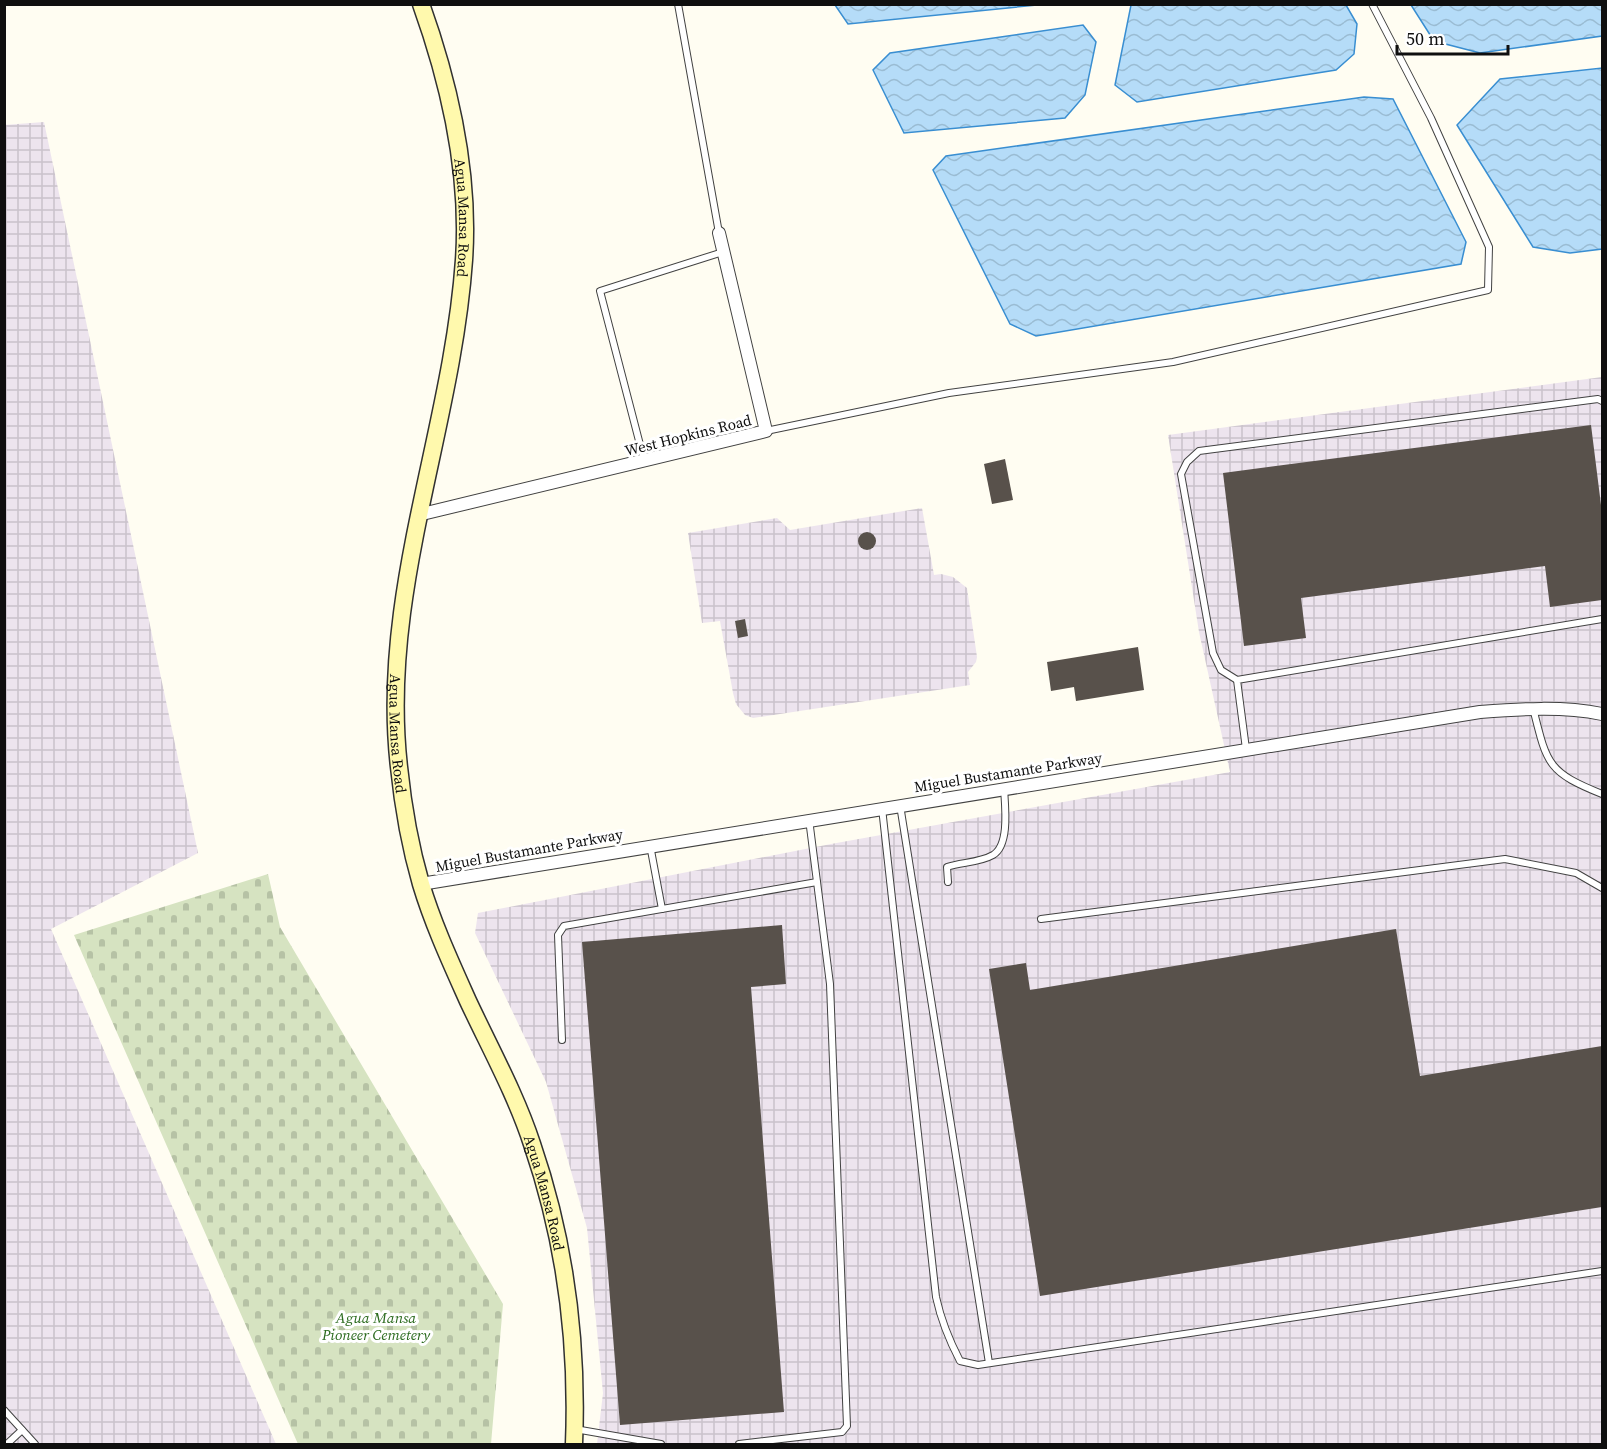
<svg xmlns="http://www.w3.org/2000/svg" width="1607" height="1449" font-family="'Source Serif 4',serif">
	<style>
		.industrial { fill: url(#industrial-grid) }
		.cemetery { fill: url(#cemetery-stones) }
		.water { fill: url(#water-waves); stroke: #398ed1; stroke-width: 1.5 }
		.building { fill: #58514b }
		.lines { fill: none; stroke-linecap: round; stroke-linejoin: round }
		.service-casing { stroke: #424242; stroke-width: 8 }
		.minor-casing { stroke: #424242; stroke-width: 14 }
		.secondary-casing { stroke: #313131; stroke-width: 19 }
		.service { stroke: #fff; stroke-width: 6 }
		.minor { stroke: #fff; stroke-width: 12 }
		.secondary { stroke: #fff9ad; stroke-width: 16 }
		.labels { text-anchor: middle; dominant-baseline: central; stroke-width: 6; stroke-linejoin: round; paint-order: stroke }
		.street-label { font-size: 15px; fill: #0f0f0f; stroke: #fff }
		.park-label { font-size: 15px; font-style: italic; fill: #2a6a1d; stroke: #fff }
	</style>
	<defs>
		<pattern id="industrial-grid" width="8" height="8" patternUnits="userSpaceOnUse" patternTransform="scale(1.5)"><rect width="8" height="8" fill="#ede4ee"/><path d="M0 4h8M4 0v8" fill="none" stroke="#cac2cb"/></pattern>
		<pattern id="cemetery-stones" width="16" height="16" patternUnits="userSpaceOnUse" patternTransform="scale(1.5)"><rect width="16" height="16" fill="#d6e3c1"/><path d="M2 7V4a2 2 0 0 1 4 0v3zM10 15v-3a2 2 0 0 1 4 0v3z" fill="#b6c2a5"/></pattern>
		<pattern id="water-waves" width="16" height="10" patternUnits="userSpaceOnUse" patternTransform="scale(1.5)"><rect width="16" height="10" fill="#b5dcf8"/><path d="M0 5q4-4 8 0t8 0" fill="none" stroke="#9abcd3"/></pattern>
	</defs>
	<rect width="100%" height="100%" fill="#fffdf2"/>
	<g class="industrial">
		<polygon points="44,122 198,853 51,929 276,1444 5,1444 4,125"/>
		<polygon points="1602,377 1602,1444 597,1444 603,1393 587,1228 546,1082 475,933 478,913 831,844 1230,772 1199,632 1168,435"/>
		<polygon points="922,508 934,575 941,574 953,577 967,588 977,657 976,662 968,672 970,685 753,718 745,715 736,704 733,693 720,621 702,623 688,533 777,518 790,530"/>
	</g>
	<polygon class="cemetery" points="268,874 280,927 503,1304 491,1444 298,1444 74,935"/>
	<g class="water">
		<polygon points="835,5 1037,5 848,24"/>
		<polygon points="1131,5 1346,5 1357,24 1354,54 1336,70 1137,102 1115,85"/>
		<polygon points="1411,5 1602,5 1602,36 1480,53 1434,41"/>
		<polygon points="1083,25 1096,42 1085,95 1065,118 904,133 873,70 890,53"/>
		<polygon points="1602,68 1602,249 1570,253 1533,247 1457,125 1500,79"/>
		<polygon points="1364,97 1393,99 1466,242 1461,264 1036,336 1010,324 933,170 946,156"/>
	</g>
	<g class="building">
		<polygon points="1591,425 1602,513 1602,600 1550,607 1545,566 1301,598 1306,638 1244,646 1223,473"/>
		<polygon points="1005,459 1013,500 992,504 984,464"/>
		<circle cx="867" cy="541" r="9"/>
		<polygon points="745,619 748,636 738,638 735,621"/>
		<polygon points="1138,647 1144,690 1076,701 1074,687 1051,691 1047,662"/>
		<polygon points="782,925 786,984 751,987 784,1412 620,1425 582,942"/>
		<polygon points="1396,929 1420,1076 1602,1046 1602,1207 1040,1296 989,969 1026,963 1030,990"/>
	</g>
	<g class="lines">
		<defs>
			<g id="service">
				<polyline points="678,4 719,233"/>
				<polyline points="766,431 949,393 1173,362 1488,290 1489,247 1431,118 1372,4"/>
				<polyline points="644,460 600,291 723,252"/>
				<polyline points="1237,680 1221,670 1213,653 1181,474 1187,462 1199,451 1598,399 1602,401"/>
				<path d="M 1533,708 C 1547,764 1547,772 1602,794"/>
				<polyline points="1246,749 1237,680 1602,619"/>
				<polyline points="900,805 989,1363"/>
				<path d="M 882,808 L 936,1297 C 941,1320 949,1340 960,1361 L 978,1365 L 1602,1271"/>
				<polyline points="650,845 662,909"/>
				<path d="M 948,882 L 947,867 C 961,862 979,863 993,855 C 1010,845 1005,806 1004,788"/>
				<polyline points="1041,919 1505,859 1576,873 1602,888"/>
				<polyline points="562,1040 558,935 564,926 817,882"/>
				<polyline points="4,1410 35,1444"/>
				<polyline points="575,1429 661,1444"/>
				<polyline points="7,1444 22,1430"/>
				<polyline points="739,1444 842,1432 847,1426 830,984 809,819"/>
			</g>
			<g id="minor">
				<polyline points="418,515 766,431 719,233"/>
				<path d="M 421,884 L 1480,712 C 1521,709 1562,706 1602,714"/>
			</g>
			<g id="secondary">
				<path id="s1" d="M 421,4 C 450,85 470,173 464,260 C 452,431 379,594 399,767 C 403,806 410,846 421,884 C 433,924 451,963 468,1001 C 490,1048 516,1095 532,1144 C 565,1240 578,1343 574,1444"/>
			</g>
		</defs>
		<use href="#service" class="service-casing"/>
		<use href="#minor" class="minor-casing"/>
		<use href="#secondary" class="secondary-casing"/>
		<use href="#service" class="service"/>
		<use href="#minor" class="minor"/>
		<use href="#secondary" class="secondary"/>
	</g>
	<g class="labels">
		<g class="street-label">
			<text stroke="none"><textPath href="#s1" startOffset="219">Agua Mansa Road</textPath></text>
			<text transform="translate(688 435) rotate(-14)">West Hopkins Road</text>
			<text stroke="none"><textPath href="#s1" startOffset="741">Agua Mansa Road</textPath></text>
			<text transform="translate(1008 772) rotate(-9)">Miguel Bustamante Parkway</text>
			<text transform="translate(529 850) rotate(-10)">Miguel Bustamante Parkway</text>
			<text stroke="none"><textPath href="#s1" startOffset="1227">Agua Mansa Road</textPath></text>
		</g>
		<g class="park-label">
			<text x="376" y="1317">Agua Mansa<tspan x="376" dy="17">Pioneer Cemetery</tspan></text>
		</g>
	</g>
	<rect width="1607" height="1449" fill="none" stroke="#0f0f0f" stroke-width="12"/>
	<path d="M1397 45v9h111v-9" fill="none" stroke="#0f0f0f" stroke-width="3"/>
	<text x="1406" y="45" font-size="18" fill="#0f0f0f" stroke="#ffffff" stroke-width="4.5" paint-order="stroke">50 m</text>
</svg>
